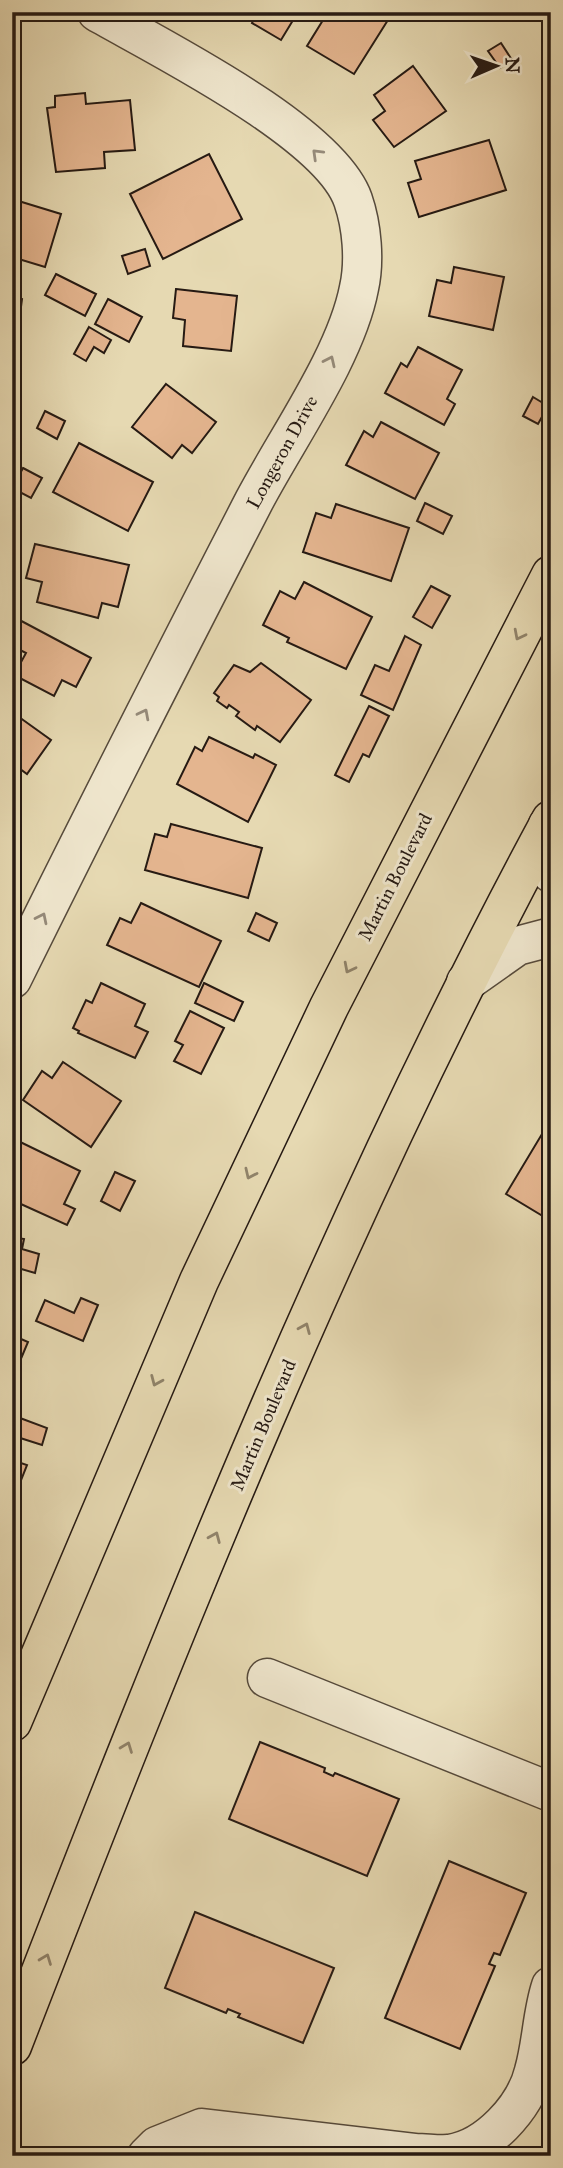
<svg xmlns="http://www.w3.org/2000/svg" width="563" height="2168" font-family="'IM FELL Great Primer',serif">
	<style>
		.building { fill: #e4b58f; stroke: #261a13; stroke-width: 2 }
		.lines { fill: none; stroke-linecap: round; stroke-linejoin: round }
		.minor-casing { stroke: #564a3b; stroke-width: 41 }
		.major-casing { stroke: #261a13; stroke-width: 41 }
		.minor { stroke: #efe6cd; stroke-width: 38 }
		.major { stroke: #e6d9b2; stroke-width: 38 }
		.oneway { stroke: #958a79 }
		.oneway2 { stroke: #90836a }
		.labels { text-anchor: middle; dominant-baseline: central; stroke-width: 6; stroke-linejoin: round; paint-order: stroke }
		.street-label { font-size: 19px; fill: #261a13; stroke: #efe6cd }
	</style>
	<rect width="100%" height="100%" fill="#e6d9b2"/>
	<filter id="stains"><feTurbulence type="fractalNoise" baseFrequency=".00286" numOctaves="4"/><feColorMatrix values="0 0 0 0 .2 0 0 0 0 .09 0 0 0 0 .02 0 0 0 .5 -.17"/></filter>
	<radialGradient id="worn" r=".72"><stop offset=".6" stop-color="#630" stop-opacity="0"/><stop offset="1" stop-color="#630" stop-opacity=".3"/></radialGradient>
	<g class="building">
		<polygon points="257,12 298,12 281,40 252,23"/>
		<polygon points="328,12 393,12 354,74 307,46"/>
		<polygon points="501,43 512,60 500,68 488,51"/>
		<polygon points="413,66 446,111 394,147 373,120 385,111 374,95"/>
		<polygon points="85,93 86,104 130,100 135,150 104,152 105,168 56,172 47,108 55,107 55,96"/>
		<polygon points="489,140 506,190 419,217 408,183 421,179 415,161"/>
		<polygon points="209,154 242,219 163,259 130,194"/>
		<polygon points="12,199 61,214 45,267 12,257"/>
		<polygon points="145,249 150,266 128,274 122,256"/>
		<polygon points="454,267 504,277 493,330 429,316 437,280 451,283"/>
		<polygon points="56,274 96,294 85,316 45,295"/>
		<polygon points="176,289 237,296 231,351 183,346 185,320 173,318"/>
		<polygon points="12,297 22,299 15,353 12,353"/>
		<polygon points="108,299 142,317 129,342 95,324"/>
		<polygon points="89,327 111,340 104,353 94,347 86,361 74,354"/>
		<polygon points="418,347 462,370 447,399 455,404 444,425 385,393 401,363 407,367"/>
		<polygon points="166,384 216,422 192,453 182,445 172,458 132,427"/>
		<polygon points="533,397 548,406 538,424 523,416"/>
		<polygon points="45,411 65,421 57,439 37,428"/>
		<polygon points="381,422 439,453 415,499 346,465 364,431 373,437"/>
		<polygon points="79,443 153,482 128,531 53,492"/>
		<polygon points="23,468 42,478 31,498 12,488"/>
		<polygon points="425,503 452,516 443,534 417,521"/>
		<polygon points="336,504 409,528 391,581 303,552 316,513 331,518"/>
		<polygon points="35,544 129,565 118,607 102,603 98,618 37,602 42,582 26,578"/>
		<polygon points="304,582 372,617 346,669 287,642 289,638 263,625 280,591 295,599"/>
		<polygon points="431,586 450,596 432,628 413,617"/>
		<polygon points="12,616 91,658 76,687 62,680 54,696 14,675 26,653 12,646"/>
		<polygon points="405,636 421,645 393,710 361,695 375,665 389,671"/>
		<polygon points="261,663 311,700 280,742 257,726 255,730 236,716 239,712 229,705 227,708 217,701 219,697 214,693 234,665 250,672"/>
		<polygon points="369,706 389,716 369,757 363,754 349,782 335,775"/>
		<polygon points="12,712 51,740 27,774 16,766 12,772"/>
		<polygon points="209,737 253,758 255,754 276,765 248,822 177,784 195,747 202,751"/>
		<polygon points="171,824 262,848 248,898 145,870 155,834 167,837"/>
		<polygon points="141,903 221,941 199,987 107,945 120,918 131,923"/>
		<polygon points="256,913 277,923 269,941 248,931"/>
		<polygon points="101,983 145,1004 135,1026 148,1032 135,1058 78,1033 79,1031 73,1028 86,1000 92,1003"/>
		<polygon points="204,983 243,1002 234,1021 195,1003"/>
		<polygon points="190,1011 224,1028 201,1074 174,1061 183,1045 175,1041"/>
		<polygon points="63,1062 121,1101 91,1147 23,1100 42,1071 52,1078"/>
		<polygon points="551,1119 551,1221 506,1194"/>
		<polygon points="12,1138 80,1171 64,1204 75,1209 67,1225 12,1200"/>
		<polygon points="115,1172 135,1181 120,1211 101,1201"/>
		<polygon points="12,1237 24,1239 22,1249 39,1254 35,1273 18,1268 13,1291"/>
		<polygon points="81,1298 98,1305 83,1341 36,1321 45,1300 74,1313"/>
		<polygon points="12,1335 28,1342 12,1380"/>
		<polygon points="20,1418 47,1428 42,1445 14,1436"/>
		<polygon points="12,1460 27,1465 12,1503"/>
		<polygon points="260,1742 325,1768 324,1772 333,1776 335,1773 399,1799 367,1876 229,1819"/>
		<polygon points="449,1861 526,1893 500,1955 494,1953 489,1964 495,1966 460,2049 385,2018"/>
		<polygon points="195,1912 334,1968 303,2043 238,2017 240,2014 228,2009 226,2013 165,1988"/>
	</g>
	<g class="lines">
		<defs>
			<g id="minor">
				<polyline points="548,825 551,873"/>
				<path d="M 12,979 C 91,819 172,660 254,501 C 287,438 346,356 359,288 C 365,261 362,226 353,200 C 329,132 160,48 97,12"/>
				<polyline points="466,982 517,946 551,937"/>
				<polyline points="267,1678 551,1792"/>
				<path d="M 147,2156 L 157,2146 L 202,2128 L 416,2153 C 427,2153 438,2155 449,2154 C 487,2149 525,2108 534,2071 C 542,2043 542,2013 551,1986"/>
			</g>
			<g id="major">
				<polyline points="12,1722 199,1281 329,1007 551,575"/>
				<path d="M 12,2046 C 173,1630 339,1213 551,820"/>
			</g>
		</defs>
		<use href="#minor" class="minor-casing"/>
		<use href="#major" class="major-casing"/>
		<use href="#minor" class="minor"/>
		<use href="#major" class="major"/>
	</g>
	<defs><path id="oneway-chevron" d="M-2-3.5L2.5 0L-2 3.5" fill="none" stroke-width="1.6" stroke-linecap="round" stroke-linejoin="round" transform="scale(1.75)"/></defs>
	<g class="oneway">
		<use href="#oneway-chevron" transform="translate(317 154) rotate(-136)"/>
		<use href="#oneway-chevron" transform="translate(330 361) rotate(-65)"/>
		<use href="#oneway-chevron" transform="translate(144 714) rotate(-63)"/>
		<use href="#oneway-chevron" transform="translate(42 918) rotate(-64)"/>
	</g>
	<g class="oneway2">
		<use href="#oneway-chevron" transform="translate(519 635) rotate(117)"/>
		<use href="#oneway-chevron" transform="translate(349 968) rotate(117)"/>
		<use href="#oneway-chevron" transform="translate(250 1174) rotate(115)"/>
		<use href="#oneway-chevron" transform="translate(305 1328) rotate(-67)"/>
		<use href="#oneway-chevron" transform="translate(156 1381) rotate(113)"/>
		<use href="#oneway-chevron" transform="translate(215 1537) rotate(-67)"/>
		<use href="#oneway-chevron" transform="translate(127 1747) rotate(-69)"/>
		<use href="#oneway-chevron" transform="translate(46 1959) rotate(-69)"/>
	</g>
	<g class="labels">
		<g class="street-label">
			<text transform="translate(282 452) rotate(-61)">Longeron Drive</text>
			<text transform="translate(395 877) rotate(-63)">Martin Boulevard</text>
			<text transform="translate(263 1425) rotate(-67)">Martin Boulevard</text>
		</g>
	</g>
	<rect width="563" height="2168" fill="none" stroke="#e6d9b2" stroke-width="42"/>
	<rect x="14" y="14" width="535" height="2140" fill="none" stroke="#261a13" stroke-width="3.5"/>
	<rect x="21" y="21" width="521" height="2126" fill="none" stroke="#261a13" stroke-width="2"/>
	<g transform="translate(496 66) rotate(88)" stroke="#efe6cd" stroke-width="5" paint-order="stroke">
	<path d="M0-5L12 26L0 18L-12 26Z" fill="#261a13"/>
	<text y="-10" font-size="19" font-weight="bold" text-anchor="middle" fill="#261a13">N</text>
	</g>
	<rect width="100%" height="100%" filter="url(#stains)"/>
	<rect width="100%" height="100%" fill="url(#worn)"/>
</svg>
